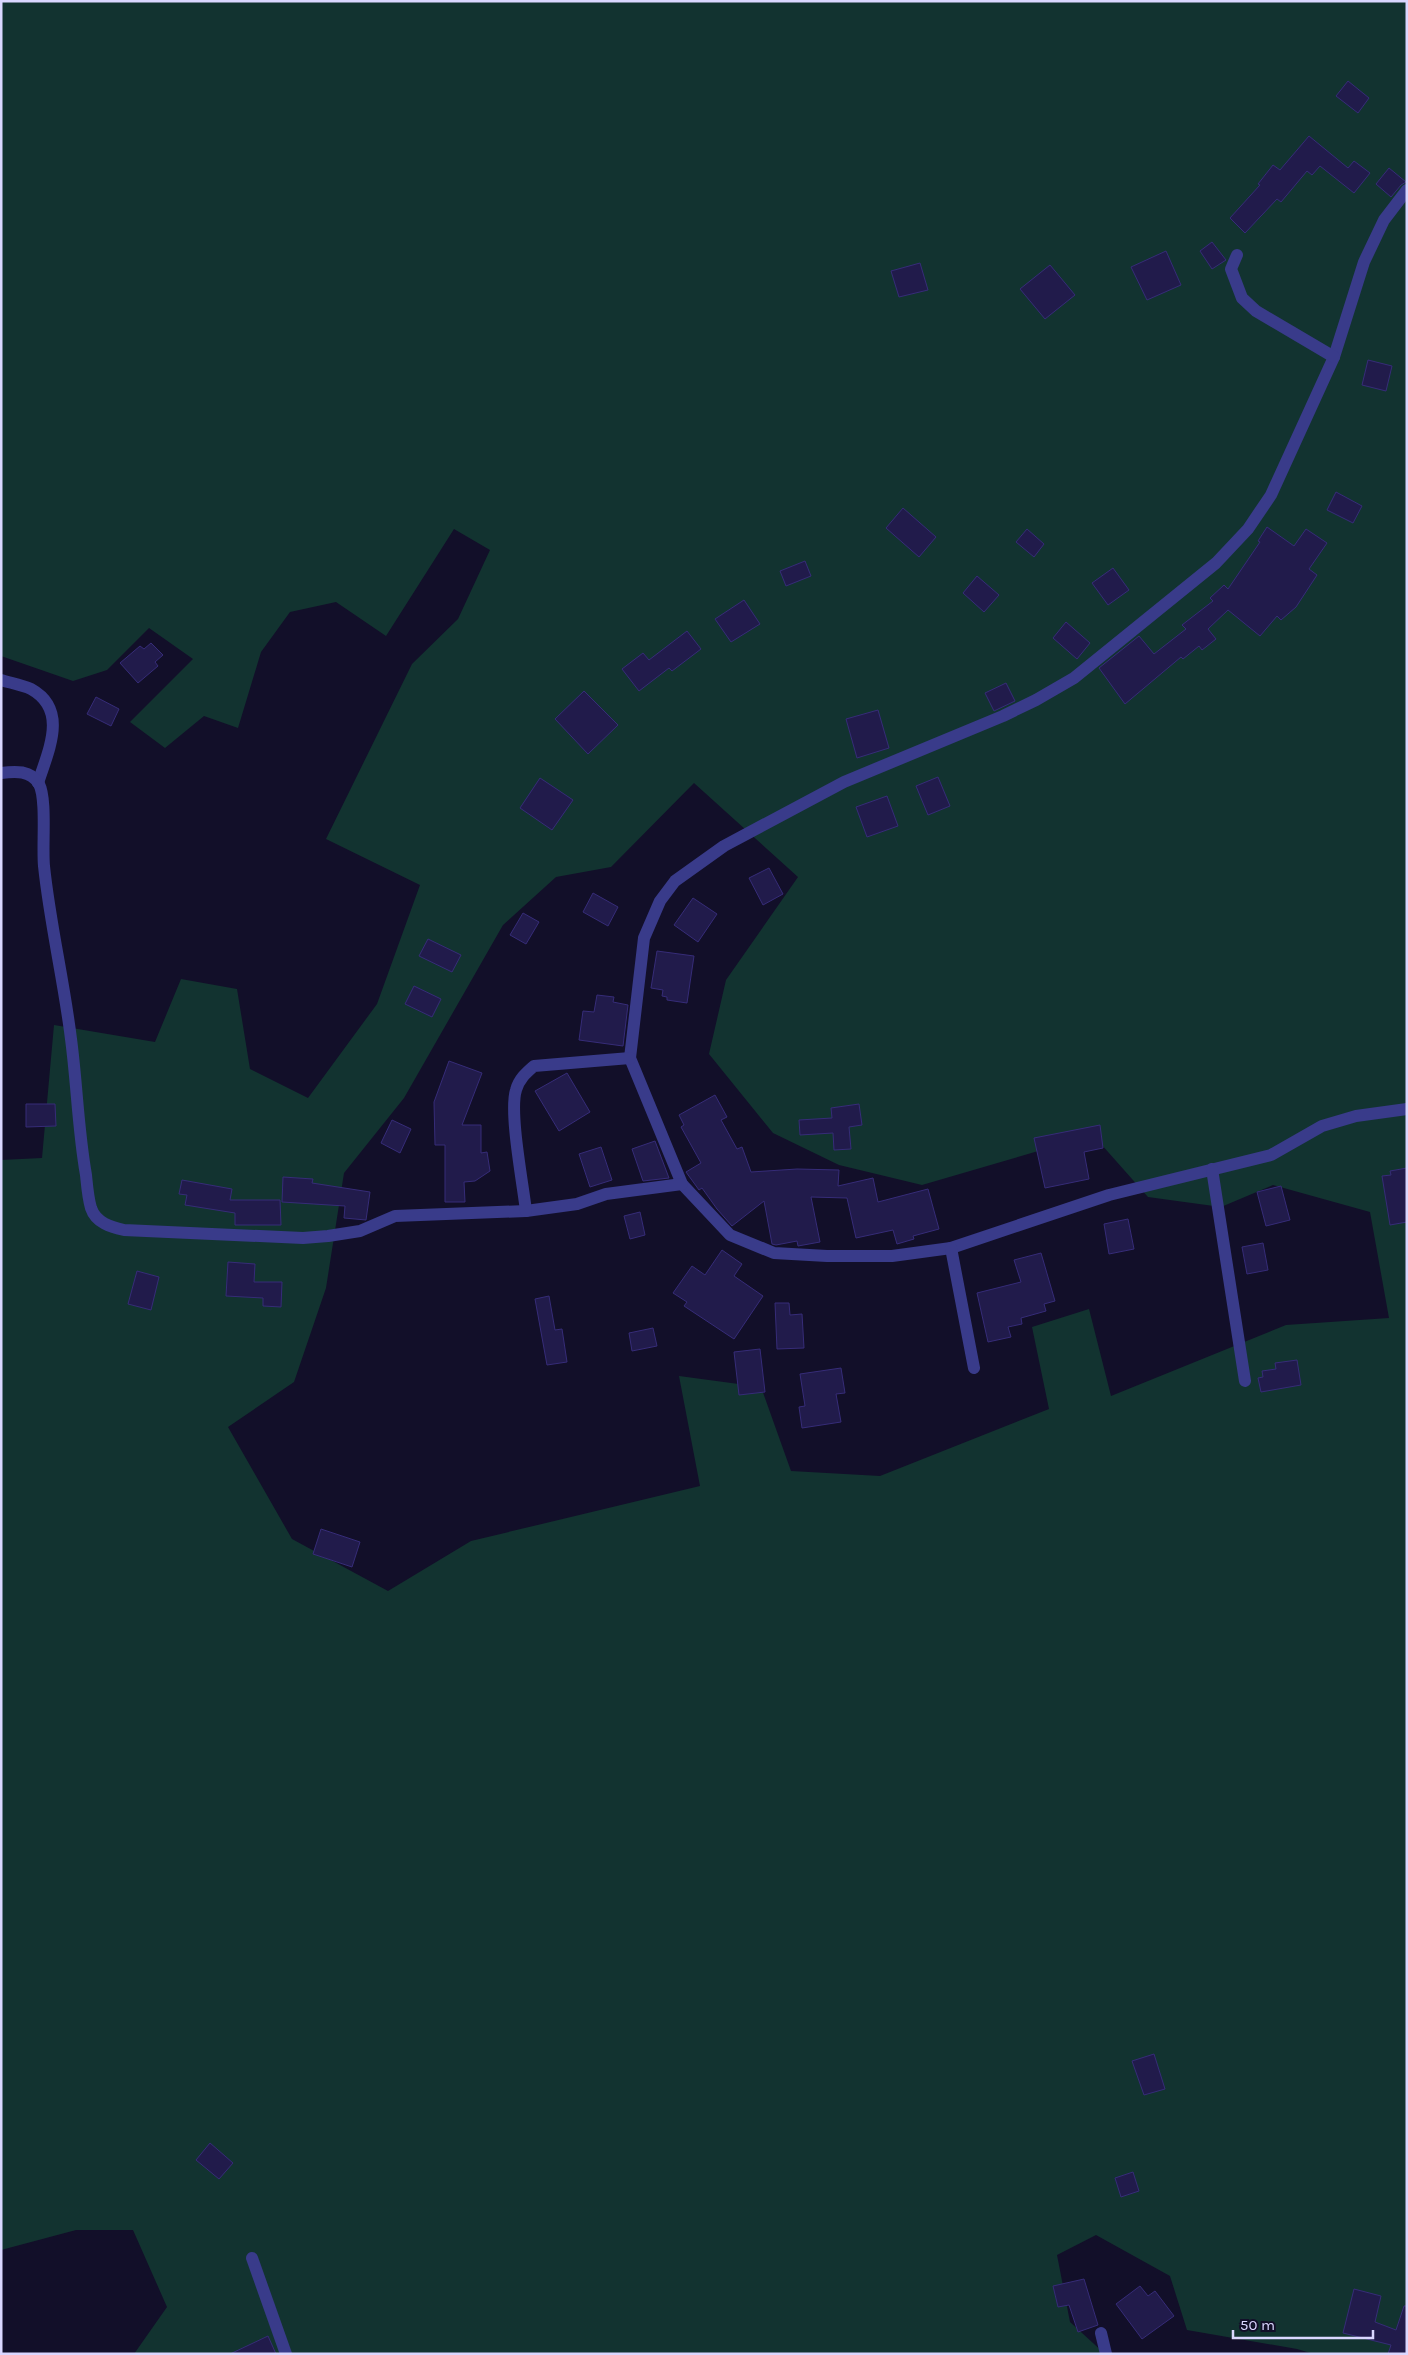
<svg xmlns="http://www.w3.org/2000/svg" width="1408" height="2355" font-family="Karla,sans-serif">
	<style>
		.green { fill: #123330; fill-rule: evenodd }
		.building { fill: #211b4b; stroke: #362c78 }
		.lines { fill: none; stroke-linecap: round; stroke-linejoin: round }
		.minor { stroke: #393b8a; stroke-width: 12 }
	</style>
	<rect width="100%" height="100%" fill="#120f29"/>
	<path class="green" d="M 1,1 L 1407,1 L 1407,2337 L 1392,2354 L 1314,2354 L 1297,2349 L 1187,2330 L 1170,2276 L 1096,2235 L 1057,2255 L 1070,2322 L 1105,2354 L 134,2354 L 167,2307 L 133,2230 L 76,2230 L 1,2250 L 1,1160 L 42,1158 L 54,1025 L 155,1042 L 181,979 L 237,989 L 250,1069 L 308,1098 L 377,1004 L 420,885 L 326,839 L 412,664 L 458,619 L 490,550 L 454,529 L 386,636 L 336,602 L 290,612 L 261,652 L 238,728 L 204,716 L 165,748 L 130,722 L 193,659 L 149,628 L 107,670 L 73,681 L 1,656 ZM 694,783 L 798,877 L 726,980 L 709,1054 L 773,1133 L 839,1165 L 922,1185 L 1093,1135 L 1148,1197 L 1221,1207 L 1273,1185 L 1370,1212 L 1389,1318 L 1286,1325 L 1111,1396 L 1089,1309 L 1032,1327 L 1049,1409 L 880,1476 L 791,1471 L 761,1387 L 679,1376 L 700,1486 L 471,1541 L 388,1591 L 292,1539 L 228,1427 L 294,1382 L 326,1288 L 344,1173 L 404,1098 L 503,925 L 556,877 L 611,867 Z"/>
	<g class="building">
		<polygon points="1348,81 1369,98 1358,113 1336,96"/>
		<polygon points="1309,136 1348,168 1354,161 1370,173 1354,193 1320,166 1312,175 1307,171 1281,202 1277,199 1245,233 1230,218 1260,185 1258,184 1273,165 1280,170"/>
		<polygon points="1389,168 1406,182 1401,185 1391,197 1376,184"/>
		<polygon points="1212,242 1226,260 1212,269 1200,251"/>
		<polygon points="1166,251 1181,285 1147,300 1131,267"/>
		<polygon points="920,263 928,290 899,297 891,271"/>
		<polygon points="1050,265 1075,295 1045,319 1020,289"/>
		<polygon points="1368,360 1392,366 1386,391 1362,385"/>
		<polygon points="1336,492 1362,506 1353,523 1327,510"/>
		<polygon points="903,508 936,537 919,557 886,528"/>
		<polygon points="1267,527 1294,546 1306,529 1327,543 1309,569 1317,575 1296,607 1281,620 1277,616 1260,636 1228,610 1208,629 1216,639 1202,650 1199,646 1183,659 1181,657 1125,704 1099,668 1139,636 1154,654 1186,629 1182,625 1213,601 1210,598 1224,585 1228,589 1260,542 1258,541"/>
		<polygon points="1027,529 1044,544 1034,557 1016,542"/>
		<polygon points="805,561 811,576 786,586 780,571"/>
		<polygon points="1113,568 1129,590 1108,605 1092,583"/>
		<polygon points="977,576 999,595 984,612 963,593"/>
		<polygon points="744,600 760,624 731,642 715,619"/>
		<polygon points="1066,622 1090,643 1077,659 1053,638"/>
		<polygon points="687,631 701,649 672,671 669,668 639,691 622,669 643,653 649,660"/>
		<polygon points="151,643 163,655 155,662 158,666 138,683 120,663 140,646 144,649"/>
		<polygon points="1006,683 1015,701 994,711 985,693"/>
		<polygon points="584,691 618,725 588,754 555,719"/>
		<polygon points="96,697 119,709 111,726 87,714"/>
		<polygon points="878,710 889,748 857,758 846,719"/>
		<polygon points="938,777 950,806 928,815 916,786"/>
		<polygon points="540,778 573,800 552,830 520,808"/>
		<polygon points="887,796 898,826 867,837 856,807"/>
		<polygon points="769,868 783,894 763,905 749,878"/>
		<polygon points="593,893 618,907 608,926 583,912"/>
		<polygon points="693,898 717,914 698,942 674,925"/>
		<polygon points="523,913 539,922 526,944 510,935"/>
		<polygon points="428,939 461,955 452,972 419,956"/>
		<polygon points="657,951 694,956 687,1003 667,1000 667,997 662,996 663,990 651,988"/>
		<polygon points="414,986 441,999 432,1017 405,1004"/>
		<polygon points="597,995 614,997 613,1002 628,1005 623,1046 579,1040 583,1011 594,1012"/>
		<polygon points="449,1061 482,1073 462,1125 481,1125 481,1153 487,1152 490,1171 475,1181 464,1182 465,1202 445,1202 445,1145 435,1145 434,1102"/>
		<polygon points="567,1073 590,1112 559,1131 535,1091"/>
		<polygon points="715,1095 727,1117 721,1120 737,1149 742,1147 751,1172 797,1169 839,1170 838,1186 873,1178 878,1202 928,1189 939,1229 913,1236 914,1239 897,1244 893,1230 856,1238 847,1198 811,1197 820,1242 798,1246 797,1241 776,1245 772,1244 764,1201 732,1226 717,1209 702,1188 699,1190 686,1172 701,1163 681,1127 684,1125 679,1115"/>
		<polygon points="26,1104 55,1104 56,1126 26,1127"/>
		<polygon points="859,1104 862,1125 849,1127 851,1149 834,1150 833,1133 800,1135 799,1120 832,1118 831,1108"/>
		<polygon points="392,1120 411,1129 400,1153 381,1143"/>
		<polygon points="1100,1125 1103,1148 1084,1152 1089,1179 1045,1188 1034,1138"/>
		<polygon points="655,1141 669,1178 643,1181 632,1149"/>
		<polygon points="601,1147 612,1180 590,1187 579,1154"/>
		<polygon points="1407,1168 1407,1222 1390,1225 1382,1176 1391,1175 1390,1171"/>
		<polygon points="283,1177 313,1179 312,1183 370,1192 366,1220 344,1218 345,1206 282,1202"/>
		<polygon points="182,1180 232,1189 230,1200 280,1200 281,1225 235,1225 235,1213 185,1205 187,1195 179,1194"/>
		<polygon points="1281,1186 1290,1220 1266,1226 1257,1192"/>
		<polygon points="640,1212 645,1235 630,1239 624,1216"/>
		<polygon points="1128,1219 1134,1249 1109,1254 1104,1224"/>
		<polygon points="1263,1243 1268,1270 1247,1274 1242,1247"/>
		<polygon points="722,1250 742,1264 734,1276 763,1296 734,1339 684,1306 687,1302 673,1293 692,1266 705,1275"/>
		<polygon points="1041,1253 1055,1301 1044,1304 1046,1311 1021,1318 1022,1324 1008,1327 1011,1337 988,1342 977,1293 1021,1282 1014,1260"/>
		<polygon points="228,1262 255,1264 254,1282 282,1282 281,1307 263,1306 263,1298 226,1296"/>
		<polygon points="137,1271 159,1277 151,1310 128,1304"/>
		<polygon points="549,1296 555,1330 562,1329 567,1362 547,1365 535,1299"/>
		<polygon points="775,1303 789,1303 790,1315 802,1314 804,1348 777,1349"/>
		<polygon points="653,1328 657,1346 632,1351 629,1333"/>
		<polygon points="760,1349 765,1392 739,1395 734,1352"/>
		<polygon points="1297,1360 1301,1385 1261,1392 1258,1378 1263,1377 1262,1371 1276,1369 1275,1363"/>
		<polygon points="841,1368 845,1393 836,1394 841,1422 802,1428 799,1407 805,1406 800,1374"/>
		<polygon points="321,1529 360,1542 352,1567 313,1554"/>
		<polygon points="1154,2054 1165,2089 1144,2095 1132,2061"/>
		<polygon points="210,2143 233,2163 219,2179 196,2160"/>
		<polygon points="1133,2172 1139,2191 1121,2197 1115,2178"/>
		<polygon points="1084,2279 1098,2325 1078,2332 1069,2305 1058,2307 1053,2286"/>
		<polygon points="1140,2286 1148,2296 1155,2291 1174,2316 1142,2339 1116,2304"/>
		<polygon points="1354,2289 1381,2296 1375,2322 1396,2330 1404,2306 1407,2306 1407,2354 1388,2354 1391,2345 1343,2333"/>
		<polygon points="268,2336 276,2354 230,2354"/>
	</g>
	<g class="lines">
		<g class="minor">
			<polyline points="1407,190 1384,220 1364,262 1334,357 1271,495 1248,529 1216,563 1074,678 1036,700 1003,716 844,782 724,846 675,881 660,901 644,938 630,1058 682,1184 730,1235 774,1253 827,1256 892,1256 951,1248 1109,1195 1271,1155 1322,1126 1356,1116 1407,1109"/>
			<polyline points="1237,255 1231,269 1242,298 1256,311 1334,357"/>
			<path d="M 1,680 C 11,683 22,685 31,689 C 69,710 48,751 38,783"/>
			<path d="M 1,773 C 15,771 31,770 39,784 C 47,799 42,846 44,866 C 50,924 64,981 71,1039 C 77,1084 78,1130 86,1175 C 87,1185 88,1198 91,1208 C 96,1223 111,1227 124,1230 L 303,1238 L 328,1236 L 360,1231 L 395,1216 L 526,1211 L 577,1204 L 606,1194 L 682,1184"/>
			<polyline points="1212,1169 1245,1381"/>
			<path d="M 526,1211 C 523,1184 509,1112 516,1090 C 519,1079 526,1073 534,1066 L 630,1058"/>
			<polyline points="951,1248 974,1368"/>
			<polyline points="252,2258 286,2354"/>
			<polyline points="1101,2333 1106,2354"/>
		</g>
	</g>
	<rect width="1408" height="2355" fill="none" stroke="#dad7ff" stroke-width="5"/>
	<path d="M1233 2330v8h140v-8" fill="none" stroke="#dad7ff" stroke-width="2.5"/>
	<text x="1240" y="2330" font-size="15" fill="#dad7ff" stroke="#120f29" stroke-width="4" paint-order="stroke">50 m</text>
</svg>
